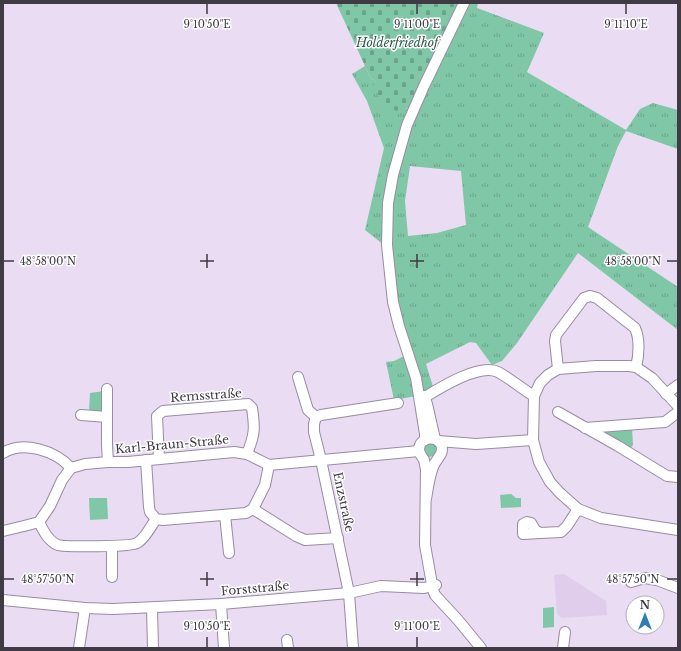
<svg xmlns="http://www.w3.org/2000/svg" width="681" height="651" font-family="'Libre Baskerville',serif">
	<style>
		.built { fill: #dfcdeb }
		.grass { fill: url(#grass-tufts); fill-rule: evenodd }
		.cemetery { fill: url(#cemetery-stones) }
		.green { fill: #80c7a7 }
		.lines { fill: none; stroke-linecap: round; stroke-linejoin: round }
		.minor-casing { stroke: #988ca1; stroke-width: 12 }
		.minor { stroke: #fff; stroke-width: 10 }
		.ticks { fill: none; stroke: #3f3a43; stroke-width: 1.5 }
		.labels { text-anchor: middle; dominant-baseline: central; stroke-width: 3; stroke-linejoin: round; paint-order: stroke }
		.park-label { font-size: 12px; font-style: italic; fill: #2a5945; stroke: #fff }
		.street-label { font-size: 12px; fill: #3f3a43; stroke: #fff }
		.ticks-label { font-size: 10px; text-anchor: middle; fill: #3f3a43; stroke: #fff; stroke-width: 3; stroke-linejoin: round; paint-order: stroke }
	</style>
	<defs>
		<pattern id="grass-tufts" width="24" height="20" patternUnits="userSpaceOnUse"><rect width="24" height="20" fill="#80c7a7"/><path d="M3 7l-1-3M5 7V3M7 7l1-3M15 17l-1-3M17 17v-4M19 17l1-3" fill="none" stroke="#6aa38a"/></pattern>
		<pattern id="cemetery-stones" width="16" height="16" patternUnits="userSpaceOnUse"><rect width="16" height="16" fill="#80c7a7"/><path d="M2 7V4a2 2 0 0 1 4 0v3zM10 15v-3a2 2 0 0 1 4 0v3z" fill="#6aa38a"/></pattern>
	</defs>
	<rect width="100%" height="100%" fill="#e9dcf3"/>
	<polygon class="built" points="564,574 606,601 607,615 562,618 557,614 554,575"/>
	<g class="grass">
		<path d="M 459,3 L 478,3 L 477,8 L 544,33 L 527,72 L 626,130 L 640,109 L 653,103 L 678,110 L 678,149 L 626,131 L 618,146 L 588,227 L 678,287 L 678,330 L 578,253 L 517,343 L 502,361 L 492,365 L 476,343 L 470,342 L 426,364 L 434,390 L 428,394 L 394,400 L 386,362 L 394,361 L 404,356 L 384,245 L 365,230 L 384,148 L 367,101 L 352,74 L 365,66 L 371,79 L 374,80 L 407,109 L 410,106 ZM 410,166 L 461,171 L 466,225 L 437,233 L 408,236 L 405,201 Z"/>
		<path d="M 434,443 C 438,448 438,451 434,456 L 429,457 L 424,455 L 423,446 L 425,444 Z"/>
	</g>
	<path class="cemetery" d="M 336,3 L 459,3 L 410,106 C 402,113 393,111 384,107 L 374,86 L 373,84 L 376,82 L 374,80 L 371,79 Z"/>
	<g class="green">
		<polygon points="104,391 103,413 89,412 90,393"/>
		<polygon points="632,427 633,445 629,450 604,436 603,432 605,429"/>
		<polygon points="511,494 516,498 521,498 521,507 501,508 500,495"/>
		<polygon points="89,498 107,498 108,519 90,520"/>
		<polygon points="554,607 554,627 543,628 543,608"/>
	</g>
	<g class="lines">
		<defs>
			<g id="minor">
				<path d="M 558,369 L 555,341 L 556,335 L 584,298 L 590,296 L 597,298 L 635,328 C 640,339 639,355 636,367"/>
				<polyline points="298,377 308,410 316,417"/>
				<polyline points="107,389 107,445 108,462"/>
				<polyline points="666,394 678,385"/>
				<polyline points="424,396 427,404 435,439"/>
				<path d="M 425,397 C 441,387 480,363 498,372 C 511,379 522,389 534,396"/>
				<polyline points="678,406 652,378 636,367 629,366 596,366 558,369 548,375 540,383 534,396 533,440 539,462 550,482 560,493 578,509 601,518 678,530"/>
				<polyline points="558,412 618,446 667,476 678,477"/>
				<polyline points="81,415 107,417"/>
				<polyline points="316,417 314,424 314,432 321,460 349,593 353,648"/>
				<polyline points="316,417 321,415 398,403"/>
				<polyline points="585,428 665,422 678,412"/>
				<polyline points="425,440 425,434 416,378 399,326 393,302 387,245 388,203 393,175 407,125 424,86 464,3"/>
				<polyline points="438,441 476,444 533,440"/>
				<path d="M 3,453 C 23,440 56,451 71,468"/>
				<path d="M 159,459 L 157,416 L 163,411 L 248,404 L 252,408 C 255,428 255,434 247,454"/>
				<polyline points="146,460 149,507 150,512 156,519 163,520 246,513 253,509 265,485 269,465"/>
				<path d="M 426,499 C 428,488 430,468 437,460 C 439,456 442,455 442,449 C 442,435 420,435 419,449 C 419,454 422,456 424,460 C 425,463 425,466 426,469 L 425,545 L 433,590 L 435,595 L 458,620 L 481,648"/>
				<polyline points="253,509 296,536 305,540 338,538"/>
				<polyline points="225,515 229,553"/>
				<path d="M 39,522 C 43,530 48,541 58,545 C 65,547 131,547 137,543 C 145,539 151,526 156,519"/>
				<polyline points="3,531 24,526 39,522 50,506 62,480 71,468 85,464 108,462 128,462 234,452 247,454 269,465 419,451"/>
				<polyline points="540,533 523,534 523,524 527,522 531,523 535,530 540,533 561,532 567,526 578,509"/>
				<polyline points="112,546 112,577"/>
				<polyline points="631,582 645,578 657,580 678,588"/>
				<polyline points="3,600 85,608 113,609 221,604 349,593 381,586 424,588 436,585"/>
				<polyline points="221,604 224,648"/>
				<polyline points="152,608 153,648"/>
				<polyline points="287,640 288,648"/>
				<polyline points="79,648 85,608"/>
				<polyline points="563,648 565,632"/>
			</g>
		</defs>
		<use href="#minor" class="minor-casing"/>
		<use href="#minor" class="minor"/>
	</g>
	<path class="ticks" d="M 207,4 L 207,14M 417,4 L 417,14M 626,4 L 626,14M 207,254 L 207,268M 417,254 L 417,268M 4,261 L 14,261M 200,261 L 214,261M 410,261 L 424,261M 667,261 L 677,261M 207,572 L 207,586M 417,572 L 417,586M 4,579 L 14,579M 200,579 L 214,579M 410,579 L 424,579M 667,579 L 677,579M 207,637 L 207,647M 417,637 L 417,647"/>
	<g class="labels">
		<g class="park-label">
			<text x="397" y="42">Holderfriedhof</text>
		</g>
		<g class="street-label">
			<text transform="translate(206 395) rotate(-4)">Remsstraße</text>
			<text transform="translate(172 444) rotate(-5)">Karl-Braun-Straße</text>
			<text transform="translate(344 502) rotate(78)">Enzstraße</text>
			<text transform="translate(255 588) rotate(-5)">Forststraße</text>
		</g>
	</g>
	<g class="ticks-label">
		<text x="207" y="28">9°10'50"E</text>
		<text x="417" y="28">9°11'00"E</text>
		<text x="626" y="28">9°11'10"E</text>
		<text x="48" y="265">48°58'00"N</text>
		<text x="633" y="265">48°58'00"N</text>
		<text x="48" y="583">48°57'50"N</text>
		<text x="633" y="583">48°57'50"N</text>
		<text x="207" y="630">9°10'50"E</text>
		<text x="417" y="630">9°11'00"E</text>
	</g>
	<rect width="681" height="651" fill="none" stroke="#3f3a43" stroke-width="8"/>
	<g transform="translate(645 615)"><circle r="19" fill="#ffffff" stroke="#b2b0b4"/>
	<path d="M0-3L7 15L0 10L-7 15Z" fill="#2f7eb0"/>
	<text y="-6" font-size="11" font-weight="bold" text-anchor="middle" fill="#3f3a43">N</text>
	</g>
</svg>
